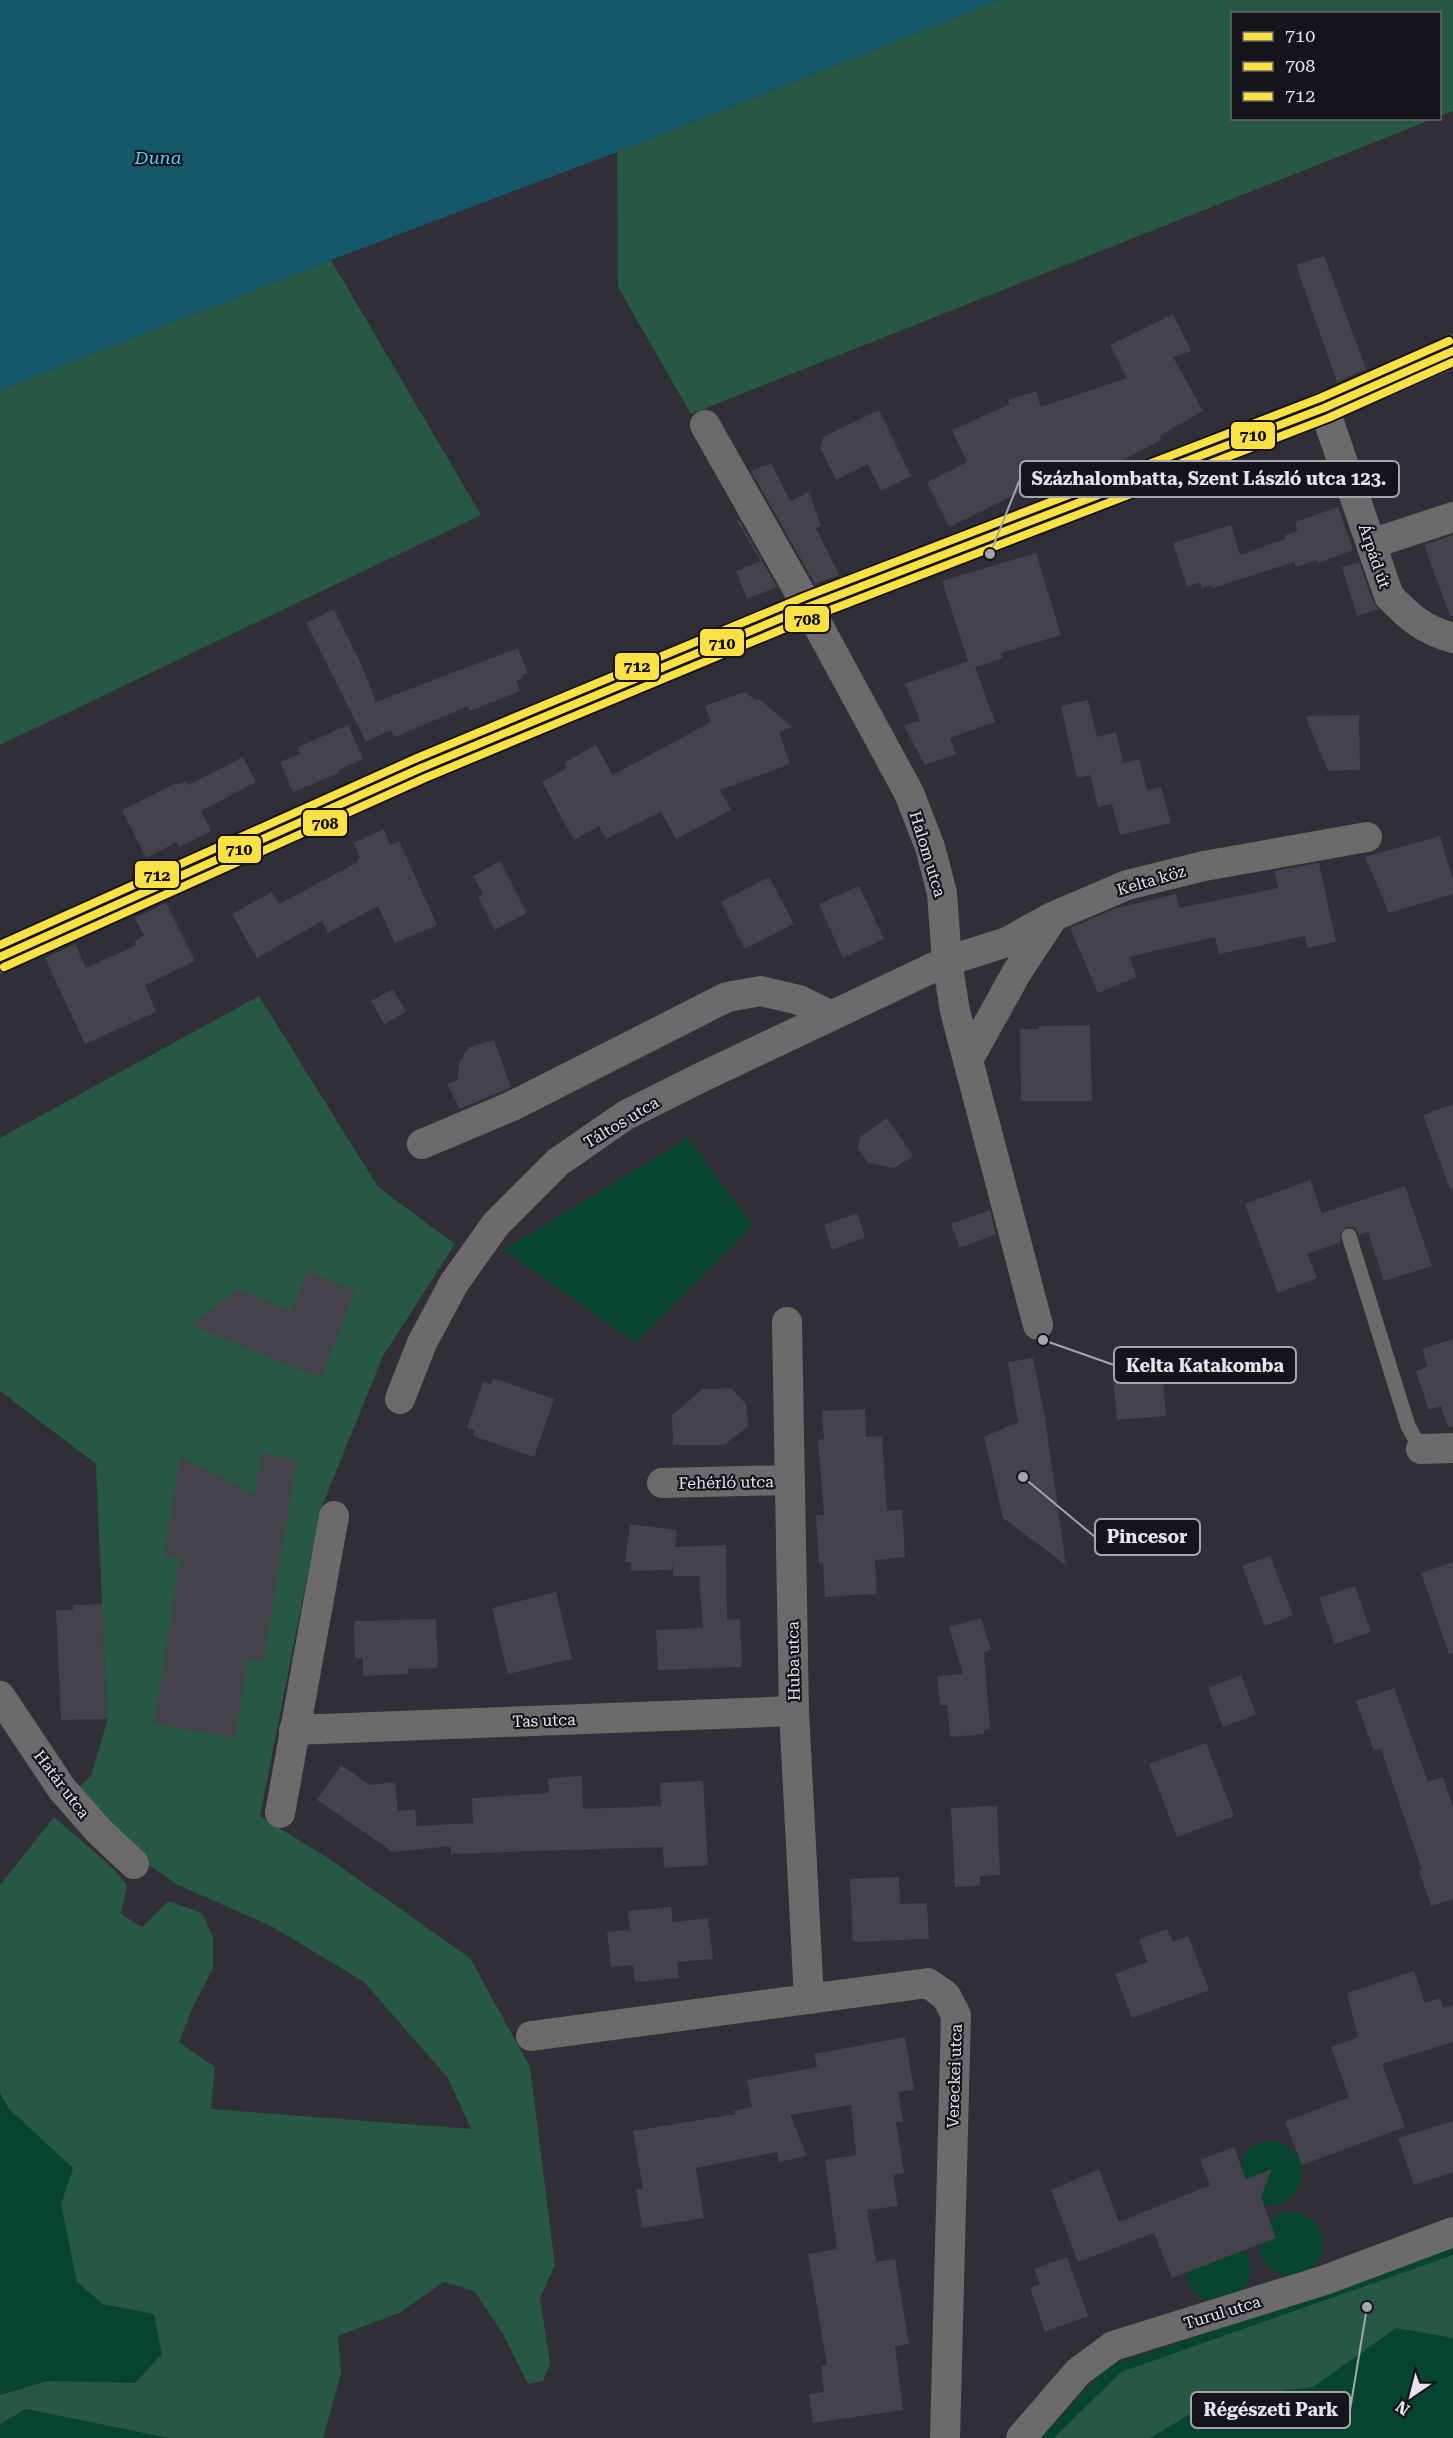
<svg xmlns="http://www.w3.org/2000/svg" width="1453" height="2438" font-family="'Roboto Serif',serif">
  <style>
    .green { fill: #06442f }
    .forest { fill: #265843 }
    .water { fill: #15576b }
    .building { fill: #44424a }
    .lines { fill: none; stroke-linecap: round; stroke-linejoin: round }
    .lane { stroke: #6d6a6c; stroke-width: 15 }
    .street { stroke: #6d6a6c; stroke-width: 30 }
    .secondary { stroke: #676466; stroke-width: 33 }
    .bus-1-casing { stroke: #16141b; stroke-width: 12 }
    .bus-2-casing { stroke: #16141b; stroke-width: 12 }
    .bus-3-casing { stroke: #16141b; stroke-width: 12 }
    .bus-1 { stroke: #fbe143; stroke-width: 8 }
    .bus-2 { stroke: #fbe143; stroke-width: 8 }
    .bus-3 { stroke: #fbe143; stroke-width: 8 }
    .labels { text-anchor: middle; stroke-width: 4.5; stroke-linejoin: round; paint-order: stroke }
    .street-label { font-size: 16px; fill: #e5e3ed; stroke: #16141b }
    .water-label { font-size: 18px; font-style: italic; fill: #51d0f9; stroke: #16141b }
    .leader { fill: none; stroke: #a6a4ad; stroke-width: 2 }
    .callout-dot { fill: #a6a4ad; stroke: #16141b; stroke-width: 2 }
    .callout { fill: #16141b; stroke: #a6a4ad; stroke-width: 2 }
    .callout-label { font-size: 18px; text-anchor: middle; font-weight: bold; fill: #e5e3ed }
    .line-badge { stroke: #16141b; stroke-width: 2 }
    .pale-badge-label { font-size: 16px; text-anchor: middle; font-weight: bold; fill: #111 }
  </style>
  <rect width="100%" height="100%" fill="#302e36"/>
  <!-- green -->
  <g class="green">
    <path d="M688,1138L752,1225L636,1343L504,1250Z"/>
    <path d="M0,2092L8,2108L74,2168L61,2204L103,2304L154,2314L162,2354L135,2383L48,2381L0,2395Z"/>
    <path d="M1275,2141C1280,2143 1289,2146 1292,2149C1311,2168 1300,2201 1274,2205C1269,2206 1261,2203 1256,2202L1237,2172C1245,2149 1251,2143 1275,2141Z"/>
    <circle cx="1291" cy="2244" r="32"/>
    <path d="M1240,2246C1243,2251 1249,2257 1250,2263C1257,2297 1210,2316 1191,2287C1188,2283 1187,2274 1186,2269Z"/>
    <path d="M1453,2248V2438H1041L1107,2367Z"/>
    <path d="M26,2409L162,2436L169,2438H0V2424Z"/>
  </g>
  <!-- forest -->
  <g class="forest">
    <path d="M1000,0H1453V111L1440,116V14H1232V118L1433,119L691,414L618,287L617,152Z"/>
    <path d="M331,260L481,515L0,745V390Z"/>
    <path d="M259,996L378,1187L455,1244L383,1356L320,1511L260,1816L331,1860L470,1958L530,2067L555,2265L540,2298L550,2364L543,2381L528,2384L503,2334L474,2291L444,2282L399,2313L338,2336L341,2374L323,2438H169L26,2409L0,2424V2395L48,2381L135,2383L162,2354L154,2314L103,2304L77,2282L61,2204L73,2168L8,2108L0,2092V1885L54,1817L113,1868L127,1885L121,1914L142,1927L168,1901L202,1913L213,1936V1969L192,2009L179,2042L215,2067L211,2109L471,2129L448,2078L364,1982L271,1926L178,1885L127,1850L73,1793L91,1776L107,1722L96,1464L0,1391V1138Z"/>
    <path d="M1453,2255V2338L1396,2328L1313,2387L1215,2399L1150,2438H1054L1121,2372Z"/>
  </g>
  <!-- water -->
  <path class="water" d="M0,0H1000L617,152L331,260L0,390Z"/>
  <!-- building -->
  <g class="building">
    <path d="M1324,256L1366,369L1337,382L1296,265Z"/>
    <path d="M1173,314L1191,351L1173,357L1203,411L1159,436L1161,440L1104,470L1105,472L1034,498L1030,487L949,527L927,482L967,462L952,430L1010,404L1008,400L1036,391L1041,407L1127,378L1110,345Z"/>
    <path d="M879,410L911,476L881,491L868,464L836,480L820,447L823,437Z"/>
    <path d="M771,463L790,501L809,492L821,526L816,528L839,575L815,584L751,471Z"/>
    <path d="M1338,507L1353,550L1318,563L1316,560L1296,567L1294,562L1213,588L1212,585L1202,588L1200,582L1187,587L1173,543L1231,525L1240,555L1286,539L1285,535L1298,531L1295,522Z"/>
    <path d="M739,520L777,587L747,599L736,571L761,561L737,521Z"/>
    <path d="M1453,535V616H1450L1424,545Z"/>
    <path d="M1036,553L1061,635L1001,653L1003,658L975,667L995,722L950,738L956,754L925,765L904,726L920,720L905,684L968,661L942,581Z"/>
    <path d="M1359,562L1373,602L1378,609L1357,616L1342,567Z"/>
    <path d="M334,609L362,666L376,702L518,648L528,673L522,675L523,678L516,681L520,691L470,711L468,706L395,737L391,730L366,742L306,623Z"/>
    <path d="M744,692L756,700L759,699L792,727L779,732L790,764L720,790L731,810L676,839L661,812L606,839L599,826L574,840L542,782L567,768L564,763L596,745L613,775L711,722L705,706Z"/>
    <path d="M1088,700L1097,737L1116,732L1123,763L1139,759L1147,790L1161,787L1171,823L1120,835L1112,804L1098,807L1090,775L1077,778L1061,706Z"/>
    <path d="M1359,715L1360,770L1328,771L1305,716Z"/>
    <path d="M348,725L363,759L338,770L339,773L293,792L280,762L300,754L298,747Z"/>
    <path d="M243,757L256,782L201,811L211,831L179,847L177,842L146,858L122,810L176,783L177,785L185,781L188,785Z"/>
    <path d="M384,829L390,845L399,841L437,925L395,943L378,906L328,933L322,921L257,958L232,914L272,892L279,904L358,862L357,859L360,858L354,843Z"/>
    <path d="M1440,836L1453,880V894L1389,913L1365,857Z"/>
    <path d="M500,861L527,913L495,930L478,897L483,894L473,876Z"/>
    <path d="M1319,863L1336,942L1307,948L1305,936L1219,954L1215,937L1129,957L1137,977L1098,993L1070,928L1114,909L1176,894L1179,908L1278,888L1274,871Z"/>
    <path d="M769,877L794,924L745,949L721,902Z"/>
    <path d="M859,886L884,939L843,958L819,904Z"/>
    <path d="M166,903L195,961L145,985L156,1012L85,1044L45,958L75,944L86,968L137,945L134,941L144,936L135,918Z"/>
    <path d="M393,989L406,1012L384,1024L371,1001Z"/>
    <path d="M1090,1025L1092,1101H1021L1020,1029H1038V1026Z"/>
    <path d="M494,1040L511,1087L460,1109L447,1084L458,1080L459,1063L469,1047Z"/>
    <path d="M1453,1104V1188L1450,1189L1423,1115Z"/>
    <path d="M887,1118L913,1156L894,1168L868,1163L858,1148L860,1137Z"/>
    <path d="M1310,1180L1322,1213L1405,1186L1432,1266L1384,1281L1368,1232L1359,1235L1355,1228L1347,1227L1340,1233L1341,1242L1307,1254L1317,1278L1278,1293L1245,1204Z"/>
    <path d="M990,1210L996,1234L960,1248L951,1224Z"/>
    <path d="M857,1213L865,1237L832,1250L824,1225Z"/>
    <path d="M307,1271L355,1291L321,1378L191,1325L238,1289L291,1311Z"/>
    <path d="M1453,1339V1427H1448L1441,1406L1429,1410L1416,1371L1428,1366L1422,1349Z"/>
    <path d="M1033,1358L1044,1412L1066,1565L1003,1518L984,1437L1018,1422L1008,1362Z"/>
    <path d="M1162,1372L1166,1416L1117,1420L1113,1377Z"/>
    <path d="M493,1378L554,1399L534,1457L473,1436L475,1430L467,1428L483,1382L491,1384Z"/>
    <path d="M731,1388L746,1404L748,1426L724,1445H673L672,1415L703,1389Z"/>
    <path d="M865,1409L866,1437L882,1436L887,1511L902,1510L905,1557L875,1560L877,1594L825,1597L823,1563H819L816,1515H824L818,1440L824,1439L822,1411Z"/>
    <path d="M261,1453L297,1459L263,1662L248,1659L235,1738L154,1724L180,1558L164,1556L180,1456L255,1495Z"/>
    <path d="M630,1524L677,1530L675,1547L726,1545L727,1620L740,1619L742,1667L658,1670L656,1630L703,1628L699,1576H673V1563L672,1570L631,1571V1562H625Z"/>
    <path d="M1270,1556L1293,1615L1265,1626L1242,1566Z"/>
    <path d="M1453,1562V1653L1449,1654L1421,1573Z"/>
    <path d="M1355,1586L1371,1632L1335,1644L1319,1598Z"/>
    <path d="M556,1592L572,1659L508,1674L492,1608Z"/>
    <path d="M102,1604L107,1719L61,1720L56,1610H73V1605Z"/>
    <path d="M981,1618L991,1650L984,1652L990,1729L984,1730V1734L950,1737L947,1705H940L937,1676L963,1674L949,1627Z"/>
    <path d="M436,1619L438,1668L408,1669V1674L363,1676V1658H355L354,1621Z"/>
    <path d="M1241,1675L1256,1714L1223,1727L1208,1688Z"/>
    <path d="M1394,1688L1428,1782L1443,1777L1453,1807V1899L1431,1906L1419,1871L1422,1870L1381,1749L1374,1751L1356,1701Z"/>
    <path d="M1206,1743L1234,1816L1177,1837L1149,1764Z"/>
    <path d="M341,1765L370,1785L395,1782L398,1811L415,1809L417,1826L473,1823L472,1798L549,1793L548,1778L582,1776L583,1809L661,1806L660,1783L703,1781L708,1865L664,1868L663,1847L451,1854V1846L393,1852L317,1800Z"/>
    <path d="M997,1806L1000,1875L980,1876V1886L955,1887L951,1808Z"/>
    <path d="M899,1877L900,1904L927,1903L929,1939L853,1942L850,1879Z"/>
    <path d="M671,1907L673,1922L708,1918L713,1959L677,1962L679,1978L635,1982L633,1965L611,1967L607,1932L630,1930L628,1911Z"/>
    <path d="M1167,1929L1173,1942L1188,1936L1209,1990L1132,2018L1115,1974L1147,1962L1139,1939Z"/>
    <path d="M1414,1971L1425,2003L1440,1998L1443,2008L1453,2005V2042L1382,2064L1405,2127L1302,2165L1285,2122L1349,2097L1331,2047L1358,2037L1347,1993Z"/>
    <path d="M905,2037L914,2090L898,2092L903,2121L896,2122L904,2173L893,2175L898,2206L867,2210L876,2262L895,2259L909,2344L895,2346L903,2410L813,2423L809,2394L824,2392L821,2366L827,2365L808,2254L837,2249L825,2160L856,2155L851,2105L790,2115L807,2156L779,2162L777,2152L696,2168L704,2218L642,2228L636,2190L643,2189L633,2131L735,2114L734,2111L752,2107L747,2080L817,2067L814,2054Z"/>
    <path d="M1453,2121V2172L1414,2185L1398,2138Z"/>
    <path d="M1234,2147L1246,2179L1272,2169L1261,2197L1276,2238L1172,2278L1154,2233L1078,2262L1051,2190L1099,2169L1119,2222L1210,2185L1200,2160Z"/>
    <path d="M1067,2257L1088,2316L1045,2332L1030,2288L1040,2284L1034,2269Z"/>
  </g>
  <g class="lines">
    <!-- lane -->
    <path class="lane" d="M1349,1236L1408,1426L1421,1449"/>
    <!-- street -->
    <g class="street">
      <path d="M1324,408L1389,596C1410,618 1424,630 1453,638"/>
      <path d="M705,425L808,607L909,793L930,847L942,893L947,961L955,1011L1038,1325"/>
      <path d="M1371,544L1453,517"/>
      <path d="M968,1060L1017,972L1051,920"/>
      <path d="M422,1144L512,1106L727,997L761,991L799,1000L831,1016"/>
      <path d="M787,1322L794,1711L809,1999"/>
      <path d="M400,1399L422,1343L454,1283L496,1224L558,1162L626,1115L700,1078L947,961L1007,942L1052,917L1127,885L1204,866L1367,837"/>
      <path d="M1421,1449L1453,1448"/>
      <path d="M662,1483L790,1480"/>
      <path d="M0,1696L62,1789L99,1831L134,1864"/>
      <path d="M294,1730L794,1711"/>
      <path d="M280,1813L334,1516"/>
      <path d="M531,2036L928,1983L946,1996L956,2015L945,2438"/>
      <path d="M1021,2438L1078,2372L1113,2346L1325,2280L1453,2232"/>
    </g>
    <!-- secondary -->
    <path class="secondary" d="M0,957L421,768L808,607L1324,408L1453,351"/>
    <defs>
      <path id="bus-1" d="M0,957L421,768L808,607L1324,408L1453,351"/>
      <path id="bus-2" d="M4,967L425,778L812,617L1328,418L1453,362"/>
      <path id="bus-3" d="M0,945L417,758L804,597L1320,398L1449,341"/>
    </defs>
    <!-- bus-1 casing -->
    <use href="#bus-1" class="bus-1-casing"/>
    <!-- bus-2 casing -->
    <use href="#bus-2" class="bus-2-casing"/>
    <!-- bus-3 casing -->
    <use href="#bus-3" class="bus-3-casing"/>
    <!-- bus-1 -->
    <use href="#bus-1" class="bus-1"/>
    <!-- bus-2 -->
    <use href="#bus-2" class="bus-2"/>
    <!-- bus-3 -->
    <use href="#bus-3" class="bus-3"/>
  </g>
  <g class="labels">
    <!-- street labels -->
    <g class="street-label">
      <text transform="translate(1375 556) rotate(71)" y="6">Árpád út</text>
      <text transform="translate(928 854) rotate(73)" y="6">Halom utca</text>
      <text transform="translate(1151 880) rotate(-16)" y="6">Kelta köz</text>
      <text transform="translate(621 1122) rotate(-31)" y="6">Táltos utca</text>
      <text transform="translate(726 1482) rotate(-1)" y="6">Fehérló utca</text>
      <text transform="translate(793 1661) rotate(-91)" y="6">Huba utca</text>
      <text transform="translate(544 1720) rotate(-2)" y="6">Tas utca</text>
      <text transform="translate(62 1784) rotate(53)" y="6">Határ utca</text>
      <text transform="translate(954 2076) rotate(-88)" y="6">Vereckei utca</text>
      <text transform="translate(1222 2312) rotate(-17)" y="6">Turul utca</text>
    </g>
    <!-- water labels -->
    <g class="water-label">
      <text x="158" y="164">Duna</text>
    </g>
  </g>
  <!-- callouts -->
  <path class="leader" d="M990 554L1020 479M1043 1340L1114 1365M1023 1477L1095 1537M1367 2307L1350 2410"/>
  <g class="callout-dot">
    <circle cx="990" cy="554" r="6"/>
    <circle cx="1043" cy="1340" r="6"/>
    <circle cx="1023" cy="1477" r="6"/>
    <circle cx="1367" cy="2307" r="6"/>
  </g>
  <g class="callout">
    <rect x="1020" y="461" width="379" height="36" rx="6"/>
    <rect x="1114" y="1347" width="182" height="36" rx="6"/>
    <rect x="1095" y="1519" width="105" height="36" rx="6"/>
    <rect x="1191" y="2392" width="159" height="36" rx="6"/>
  </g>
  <g class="callout-label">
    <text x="1209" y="485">Százhalombatta, Szent László utca 123.</text>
    <text x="1205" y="1372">Kelta Katakomba</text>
    <text x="1147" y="1543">Pincesor</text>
    <text x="1271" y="2416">Régészeti Park</text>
  </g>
  <g class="line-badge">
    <rect x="1230" y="421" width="46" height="29" rx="6" fill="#fbe143"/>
    <rect x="784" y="605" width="46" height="28" rx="6" fill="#fbe143"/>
    <rect x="699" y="628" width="46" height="29" rx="6" fill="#fbe143"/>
    <rect x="614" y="652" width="46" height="29" rx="6" fill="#fbe143"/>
    <rect x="302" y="809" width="46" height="28" rx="6" fill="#fbe143"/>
    <rect x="217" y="835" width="45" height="29" rx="6" fill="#fbe143"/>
    <rect x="134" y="860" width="46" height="29" rx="6" fill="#fbe143"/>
  </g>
  <g class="pale-badge-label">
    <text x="1253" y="441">710</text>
    <text x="807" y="625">708</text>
    <text x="722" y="649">710</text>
    <text x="637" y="672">712</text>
    <text x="325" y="829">708</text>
    <text x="239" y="855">710</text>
    <text x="157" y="881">712</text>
  </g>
  <!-- legend -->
  <rect x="1231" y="12" width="210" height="108" fill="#16141b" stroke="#69676f" stroke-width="1.5"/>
  <rect x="1243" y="32" width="30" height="9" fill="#fbe143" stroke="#69676f" stroke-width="1.5"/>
  <text x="1285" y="42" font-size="18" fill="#e5e3ed">710</text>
  <rect x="1243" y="62" width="30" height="9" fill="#fbe143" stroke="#69676f" stroke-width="1.5"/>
  <text x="1285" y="72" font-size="18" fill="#e5e3ed">708</text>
  <rect x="1243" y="92" width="30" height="9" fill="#fbe143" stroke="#69676f" stroke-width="1.5"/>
  <text x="1285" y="102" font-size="18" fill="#e5e3ed">712</text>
  <!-- north arrow -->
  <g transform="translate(1411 2396) rotate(215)" stroke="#16141b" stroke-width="4.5" paint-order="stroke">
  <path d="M0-4.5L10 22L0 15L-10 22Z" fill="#e5e3ed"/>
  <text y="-9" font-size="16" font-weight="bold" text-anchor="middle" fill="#e5e3ed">N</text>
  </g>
</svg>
